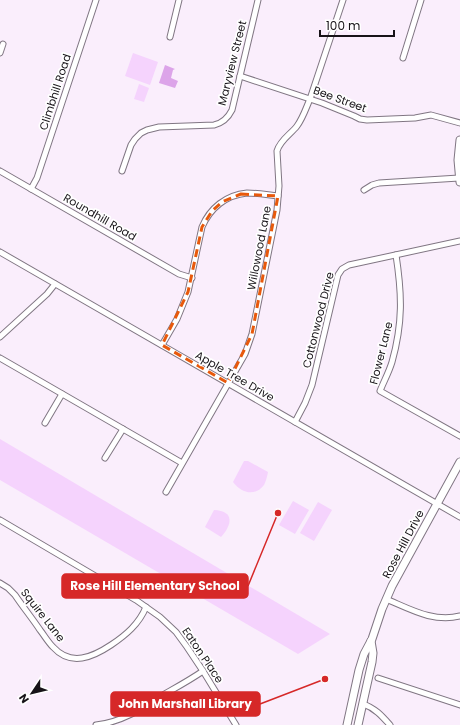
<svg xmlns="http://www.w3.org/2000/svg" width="460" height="725" font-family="Poppins,sans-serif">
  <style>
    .green { fill: #f5d3fd }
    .water { fill: #dca4e9 }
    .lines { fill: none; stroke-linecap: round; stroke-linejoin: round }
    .street-casing { stroke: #807683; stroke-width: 7 }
    .secondary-casing { stroke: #807683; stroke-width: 9 }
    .street { stroke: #fff; stroke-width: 5 }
    .secondary { stroke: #fff; stroke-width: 7 }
    .marked { fill: none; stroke: #e8590c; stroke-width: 3; stroke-dasharray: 8 5; stroke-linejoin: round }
    .labels { text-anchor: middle; stroke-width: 3.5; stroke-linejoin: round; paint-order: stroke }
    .street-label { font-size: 11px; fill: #171318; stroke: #fff }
    .leader { fill: none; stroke: #d62828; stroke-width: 1.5 }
    .callout-dot { fill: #d62828; stroke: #fff; stroke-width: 1.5 }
    .callout { fill: #d62828; stroke: #d62828; stroke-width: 1.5 }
    .callout-label { font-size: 12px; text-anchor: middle; font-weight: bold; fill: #fff }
  </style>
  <rect width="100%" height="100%" fill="#faeefc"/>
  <!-- green -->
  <g class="green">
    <path d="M133,53L158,62L150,85L125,76Z"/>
    <path d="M139,84L149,88L144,102L134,99Z"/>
    <path d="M0,439L330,634L298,654L0,480Z"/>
    <path d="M244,461H248L268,472C267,477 266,481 264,485C255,497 241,493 233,482Z"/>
    <path d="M293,501L309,510L295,534L279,525Z"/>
    <path d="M318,502L332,510L314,541L300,533Z"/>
    <path d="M214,510C235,511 232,525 221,537L205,527Z"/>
  </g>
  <!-- water -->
  <path class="water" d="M165,65L175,69L173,70L171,78L178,81L175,88L159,83Z"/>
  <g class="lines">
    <defs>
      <g id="street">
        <path d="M170,37L179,0"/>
        <path d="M0,53L3,44"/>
        <path d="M403,58L421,0"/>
        <path d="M240,76L322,103L354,116L360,119L367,120L415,118L431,115L460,123"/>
        <path d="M0,171L179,274L192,278"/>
        <path d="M122,171L131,145L135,139L141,133L147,130L159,127L214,125C223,123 228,118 232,110L258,0"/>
        <path d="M31,189L37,178L96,0"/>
        <path d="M364,190L372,185L379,183L459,178"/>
        <path d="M0,252L460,517"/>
        <path d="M396,255C402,294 403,323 392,362C389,372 384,381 380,391L460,436"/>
        <path d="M0,337L47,294L55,284"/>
        <path d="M162,345L177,319L188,292L202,227C210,208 226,195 247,193C257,193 268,195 278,196"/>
        <path d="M0,358L182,463"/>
        <path d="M295,422L305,403L312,385L338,275L342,269L349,265L460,241"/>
        <path d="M45,423L62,394"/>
        <path d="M105,458L123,429"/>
        <path d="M166,492L245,354L252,334L277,210L279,186L277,151C280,140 291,134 297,126C303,118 306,108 310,99L343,0"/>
        <path d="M0,520L136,600L160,617L176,632L187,647L203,671L236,725"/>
        <path d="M0,583L8,588L15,595C23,607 32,618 40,630C44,635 48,642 53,647C71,667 93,657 111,645C126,635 139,624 146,607"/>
        <path d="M386,599C410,609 434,623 460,616"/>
        <path d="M378,678L460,705"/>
        <path d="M363,704C375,708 382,716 390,725"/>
        <path d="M96,725C122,722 142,709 163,695C177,687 190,680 203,671"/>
      </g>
      <g id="secondary">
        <path d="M460,140L458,160L460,182"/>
        <path d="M347,725L359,670L364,654L372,639L382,609L392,586L460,462"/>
        <path d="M358,725L372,662L373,653L371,641"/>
      </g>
    </defs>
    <!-- street casing -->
    <use href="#street" class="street-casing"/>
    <!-- secondary casing -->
    <use href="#secondary" class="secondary-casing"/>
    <!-- street -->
    <use href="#street" class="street"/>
    <!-- secondary -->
    <use href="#secondary" class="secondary"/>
  </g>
  <!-- marked area -->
  <path class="marked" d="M241,194L278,196L252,334L228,383L162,345L188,292L202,227L212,211L222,202Z"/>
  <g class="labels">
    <!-- street labels -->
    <g class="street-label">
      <text transform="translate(232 63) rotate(-76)" y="4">Maryview Street</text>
      <text transform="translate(55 92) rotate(-72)" y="4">Climbhill Road</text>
      <text transform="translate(340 99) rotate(20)" y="4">Bee Street</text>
      <text transform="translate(100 217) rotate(30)" y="4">Roundhill Road</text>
      <text transform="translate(259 248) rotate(-79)" y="4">Willowood Lane</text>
      <text transform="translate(318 320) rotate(-76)" y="4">Cottonwood Drive</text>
      <text transform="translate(381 353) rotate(-76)" y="4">Flower Lane</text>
      <text transform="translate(235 376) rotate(30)" y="4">Apple Tree Drive</text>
      <text transform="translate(403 544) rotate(-62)" y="4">Rose Hill Drive</text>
      <text transform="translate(43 615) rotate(52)" y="4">Squire Lane</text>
      <text transform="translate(203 655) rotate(56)" y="4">Eaton Place</text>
    </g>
  </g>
  <!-- callouts -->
  <path class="leader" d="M278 513L248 586M325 679L260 704"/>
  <g class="callout-dot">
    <circle cx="278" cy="513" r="4"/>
    <circle cx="325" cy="679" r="4"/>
  </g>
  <g class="callout">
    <rect x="62" y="574" width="186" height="24" rx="4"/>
    <rect x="111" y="692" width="149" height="24" rx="4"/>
  </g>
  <g class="callout-label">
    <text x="155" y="590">Rose Hill Elementary School</text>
    <text x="185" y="708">John Marshall Library</text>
  </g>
  <!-- north arrow -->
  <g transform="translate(32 693) rotate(235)" stroke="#ffffff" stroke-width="3" paint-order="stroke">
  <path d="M0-3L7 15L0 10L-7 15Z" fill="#171318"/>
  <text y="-6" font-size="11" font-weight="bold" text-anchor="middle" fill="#171318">N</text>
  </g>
  <!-- scale -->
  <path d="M320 30v6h74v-6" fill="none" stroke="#171318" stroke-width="2"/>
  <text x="326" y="30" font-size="12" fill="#171318" stroke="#ffffff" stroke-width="3" paint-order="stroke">100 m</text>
</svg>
